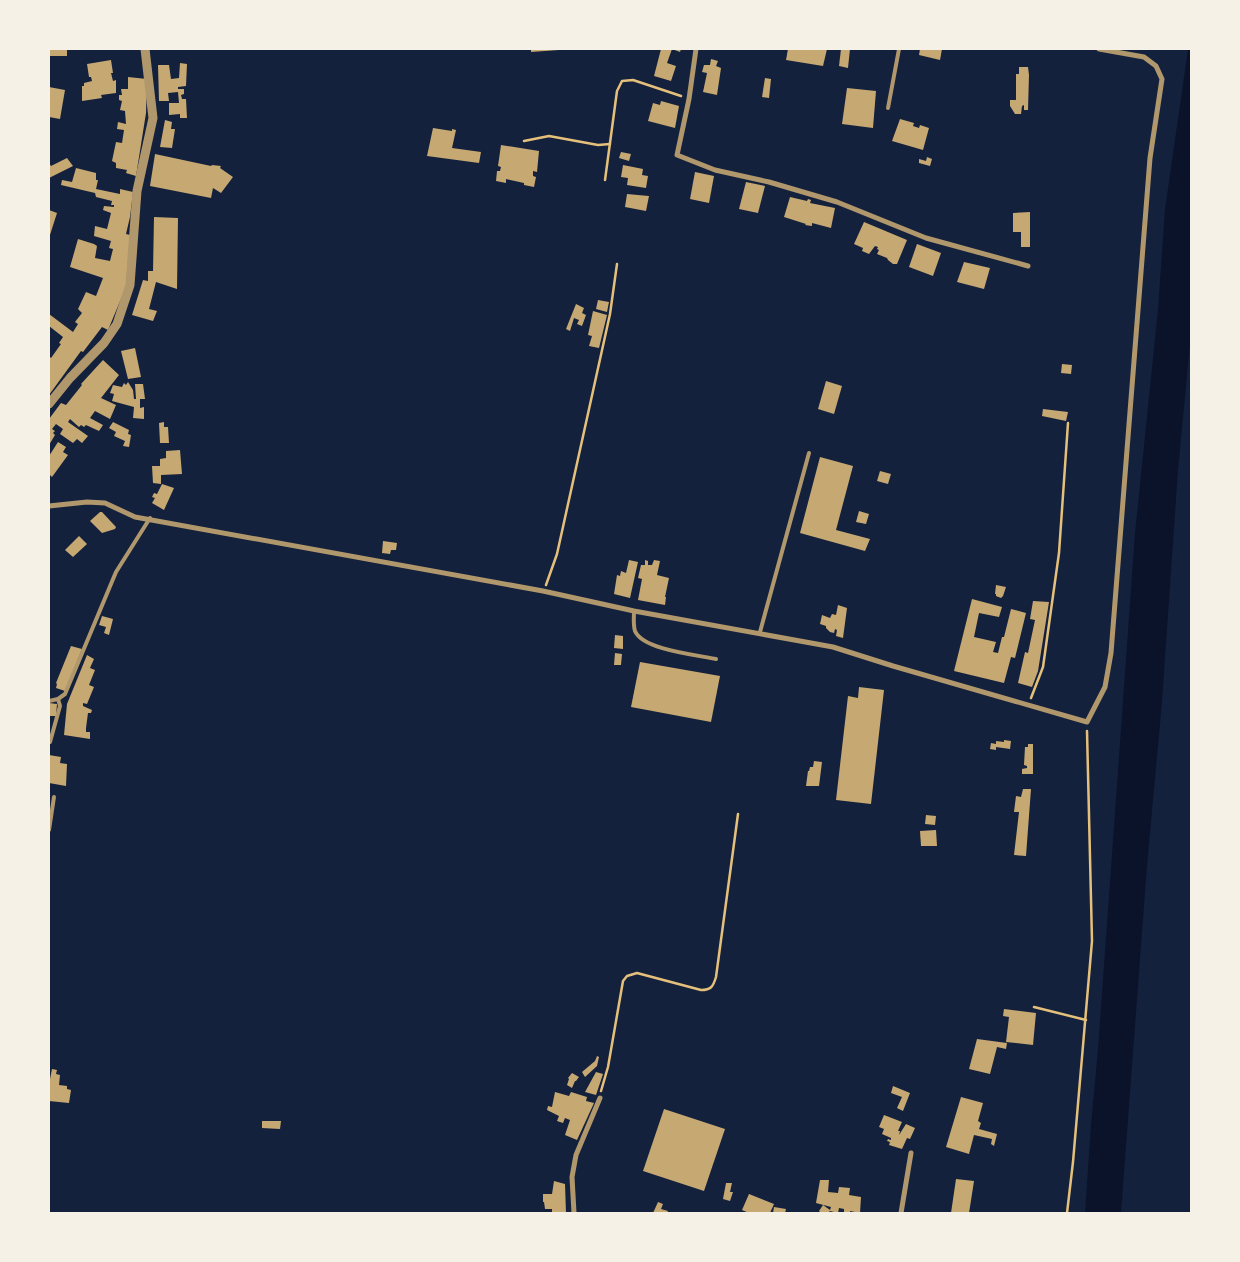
<svg xmlns="http://www.w3.org/2000/svg" width="1240" height="1262" font-family="'Varela Round',sans-serif">
  <style>
    .water { fill: #0b132b }
    .building { fill: #c6a872 }
    .lines { fill: none; stroke-linecap: round; stroke-linejoin: round }
    .path { stroke: #e5c07b; stroke-width: 2.5 }
    .service { stroke: #b1986c; stroke-width: 4 }
    .minor { stroke: #b1986c; stroke-width: 5 }
    .tertiary { stroke: #b1986c; stroke-width: 9 }
  </style>
  <rect width="100%" height="100%" fill="#14213d"/>
  <!-- water -->
  <path class="water" d="M1188,49H1191V334L1178,470L1162,702L1147,866L1121,1213H1085L1091,1124L1098,1049L1135,533L1158,309L1165,209Z"/>
  <!-- building -->
  <g class="building">
    <rect x="49" y="49" width="18" height="7"/>
    <path d="M531,49H559V50L531,52Z"/>
    <path d="M661,49H681L680,52L672,49L667,63L676,66L671,81L654,76Z"/>
    <path d="M788,49H827L823,66L786,60Z"/>
    <path d="M841,49H850L848,68L839,66Z"/>
    <path d="M920,49H942L940,60L919,55Z"/>
    <path d="M711,59L718,61L716,66L721,68L717,95L703,92L707,73L702,72L704,65H710Z"/>
    <path d="M111,60L113,73H111L113,81L116,80V93L101,95L102,98L82,101V86H84V83L92,81L91,77H89L87,64Z"/>
    <path d="M180,63L187,64L186,86L178,87V89H184V94L181,95L182,99H186L187,118H180V114L169,115V103H179L178,92L168,93L169,101H159L158,65H169L171,79L179,78Z"/>
    <path d="M1019,67H1028L1029,75L1028,110H1024V105L1022,106L1021,114H1015L1010,106V100H1016V74H1019Z"/>
    <path d="M128,77L147,79L146,113L136,176L126,173L127,170L116,168V163L112,161L116,142L122,143L124,130L117,129L118,122L126,124L125,111L120,110L122,101L119,100V95H122L121,89H128Z"/>
    <path d="M765,78L771,79L769,98L762,97Z"/>
    <path d="M49,87L65,90L60,119L49,117Z"/>
    <path d="M847,88L876,91L873,128L842,124Z"/>
    <path d="M661,101L679,106L675,128L648,121L653,103L660,105Z"/>
    <path d="M900,119L914,123L913,126L919,128L920,125L929,128L923,150L892,141Z"/>
    <path d="M165,120L172,122L171,129H175L172,148L160,147Z"/>
    <path d="M433,128L452,131V129L456,130L452,148L481,152L479,163L427,156Z"/>
    <path d="M501,145L539,151L537,172L533,171V176L536,177L534,187L524,185V183L506,179V183L496,181L497,171H500L501,167L498,166Z"/>
    <path d="M621,152L631,154L629,161L619,158Z"/>
    <path d="M155,154L211,166L212,165L221,166L220,168L233,177L221,193L213,188L211,198L150,186Z"/>
    <path d="M927,157L932,159L930,166L919,163V159L926,161Z"/>
    <path d="M67,158L73,166L49,178V163L51,166Z"/>
    <path d="M623,165L643,169L642,175L648,176L646,188L627,185L628,178L621,177Z"/>
    <path d="M76,168L96,173V180H98L96,189L120,194V189L133,192L130,217L126,234L130,235L126,287L108,330L102,327L83,352L81,351L49,395V356L51,358L61,344L59,343L63,337L49,326V314L73,332L78,324L75,322L82,313L78,309L86,292L96,296L103,278L70,267L78,239L94,244L97,246L95,258L110,261L113,249L109,248L111,241L94,236L95,226L107,229L111,213L103,210L104,206L114,207V205H111L112,201L96,197L95,193L61,185L62,180L72,182Z"/>
    <path d="M695,172L714,176L709,203L690,199Z"/>
    <path d="M746,182L765,186L758,213L739,209Z"/>
    <path d="M627,194L649,196L646,211L625,207Z"/>
    <path d="M790,197L807,201L808,199L811,200L810,203L835,208L831,228L812,223V226L805,225L806,224L784,217Z"/>
    <path d="M49,210L57,213L49,238Z"/>
    <path d="M1030,212V247H1021V232H1013V213Z"/>
    <path d="M154,217L178,218L177,289L156,282L149,309L157,311L153,321L132,315L143,280L148,281V271H153Z"/>
    <path d="M864,222L907,240L897,264H893L888,260L887,258L877,254L879,250L877,249L878,247L875,246L869,254L862,251L863,248L854,244Z"/>
    <path d="M917,244L941,253L933,276L909,267Z"/>
    <path d="M964,262L990,268L984,289L957,282Z"/>
    <path d="M598,300L609,302L607,312L596,309Z"/>
    <path d="M576,304L584,308L582,313L586,315L582,326L577,324L579,320L574,318L570,331L566,329Z"/>
    <path d="M593,311L607,315L599,348L589,346L592,336L588,335Z"/>
    <path d="M135,348L141,377L128,379L121,351Z"/>
    <path d="M103,360L119,375L101,398L116,405L110,419L95,411L90,418L103,425L99,431L86,425L84,427L81,425L79,427L70,419L68,422L88,436L82,443L77,439L73,443L60,434L63,429L56,424L52,429L55,431L53,433L55,435L49,445V419L61,403L66,405L82,385L81,384Z"/>
    <path d="M1062,364L1072,365L1071,374L1061,373Z"/>
    <path d="M826,381L842,386L834,414L818,409Z"/>
    <path d="M128,382L133,390L134,399H136L135,384H143L145,399H140V408L144,407V419L133,418L134,407L112,401L114,394L110,393L113,385L122,387L124,383L126,385Z"/>
    <path d="M1043,409L1068,412L1066,421L1042,416Z"/>
    <path d="M113,422L129,430L128,434L131,435L129,447L123,446L125,441L114,436L116,432L109,428Z"/>
    <path d="M164,422V427H168L169,443H160L159,423Z"/>
    <path d="M58,442L66,447L63,452L68,455L52,477L49,474V456Z"/>
    <path d="M180,450L182,474L161,475V484L153,483L152,466H160V459L166,458V451Z"/>
    <path d="M820,457L853,466L836,530L870,539L865,551L800,533Z"/>
    <path d="M880,471L891,474L888,484L877,481Z"/>
    <path d="M162,484L174,488L164,510L152,503L155,498L152,497L154,493L157,494Z"/>
    <path d="M859,511L869,514L866,524L856,522Z"/>
    <path d="M100,512H102L116,527L115,529L102,533L90,521Z"/>
    <path d="M79,536L87,544L73,557L65,550Z"/>
    <path d="M383,541L397,543L396,550H391L390,554L382,553Z"/>
    <path d="M629,560L638,562L630,598L614,594L617,575L620,576L621,571L626,573Z"/>
    <path d="M645,560L648,561V565H652L654,560L660,561L657,575L669,578L665,597H666L665,605L638,600L642,579L638,578L641,565H645Z"/>
    <path d="M996,585L1006,587L1003,596L1001,598L996,596V594H995Z"/>
    <path d="M972,599L1002,607L999,617L979,613L974,637L996,642L993,652L998,653L1002,637H1004L1011,609L1026,613L1015,658L1011,657L1004,683L954,671Z"/>
    <path d="M1033,601L1049,602L1038,671L1032,687L1018,683L1025,652L1028,653L1035,620L1030,619Z"/>
    <path d="M838,605L847,608L843,638L836,636L837,630L835,629L834,633L830,632L826,628V626L820,624L822,615L830,618L832,614L836,615Z"/>
    <path d="M102,616L113,619L109,635L104,633L106,627L99,625Z"/>
    <path d="M615,635L623,636V649L614,648Z"/>
    <path d="M71,646L82,649L65,691L56,688L57,684L56,683Z"/>
    <path d="M615,653L622,654L621,665H614Z"/>
    <path d="M87,655L94,659L90,668L95,670L89,685L94,687L87,704L83,703V706L92,710L91,713H88L86,728V732H90V739L64,735L67,704Z"/>
    <path d="M640,662L720,676L711,722L631,707Z"/>
    <path d="M859,687L884,690L871,804L836,800L848,696L858,698Z"/>
    <path d="M49,703L57,704L56,716H49Z"/>
    <path d="M1004,740L1011,741L1010,749L996,747V750L990,749L991,743L996,744V741L1004,742Z"/>
    <path d="M1028,744H1033V774H1022V769L1027,768V766L1024,765L1025,747H1028Z"/>
    <path d="M49,755L61,757L60,763L67,764L66,786L49,783Z"/>
    <path d="M814,761L822,762L819,786H806L808,771H809L810,767H813Z"/>
    <path d="M1023,789H1031L1026,856L1014,855L1019,812H1014L1016,796L1021,797Z"/>
    <path d="M926,815L936,816L935,825L925,824Z"/>
    <path d="M936,830L937,846H921L920,831Z"/>
    <path d="M1004,1009L1036,1013L1033,1045L1006,1042L1009,1017L1003,1016Z"/>
    <path d="M977,1039L1007,1043L1006,1049L997,1047L990,1074L969,1069Z"/>
    <path d="M597,1056L599,1057L597,1066L585,1077L582,1072L595,1061Z"/>
    <path d="M52,1069L57,1070L56,1074L60,1075L59,1085L67,1086V1089L71,1090L69,1103L49,1101V1084Z"/>
    <path d="M596,1072L603,1074L596,1095L585,1092Z"/>
    <path d="M572,1073L579,1077L576,1081H575L572,1088L567,1085L569,1079L568,1078Z"/>
    <path d="M893,1086L910,1093L903,1111L897,1108L902,1097L891,1093Z"/>
    <path d="M555,1092L569,1096L571,1092L587,1097L586,1101L594,1103L577,1140L565,1135L570,1120L565,1118L563,1123L557,1121L559,1116L547,1110L548,1106L552,1107Z"/>
    <path d="M961,1097L983,1103L978,1121L981,1123L979,1129L997,1134L994,1146L991,1144L992,1139L974,1135L969,1154L946,1147Z"/>
    <path d="M664,1109L725,1129L704,1191L643,1171Z"/>
    <path d="M884,1115L902,1122L898,1131H900L899,1135L906,1124L915,1128L910,1139L907,1138L902,1149L889,1145L890,1142L887,1141L888,1139L891,1140V1138L882,1134L884,1129L879,1127Z"/>
    <path d="M262,1121H281L280,1129L262,1128Z"/>
    <path d="M956,1179L974,1181L969,1213H951Z"/>
    <path d="M820,1180H829L828,1192L838,1193L839,1187L850,1188L849,1195L861,1197L860,1213L850,1211V1213H844V1209L839,1208L838,1213L830,1211L828,1213H821L819,1211L823,1205L830,1210L831,1207L816,1203Z"/>
    <path d="M554,1181L565,1184L566,1213H552V1209H545L544,1202H543V1194H552Z"/>
    <path d="M726,1183H732L730,1192H733L730,1201L723,1199Z"/>
    <path d="M749,1194L774,1204L770,1213H749L742,1210Z"/>
    <path d="M658,1202L663,1204L661,1209L668,1211L667,1213H653Z"/>
    <path d="M774,1207L786,1209L785,1213H773Z"/>
  </g>
  <g class="lines">
    <!-- path -->
    <g class="path">
      <path d="M524,141L549,136L598,145L610,144"/>
      <path d="M605,180L617,91L622,81L633,80L681,96"/>
      <path d="M546,585L557,554L610,314L617,264"/>
      <path d="M1031,698L1043,667L1059,553L1068,423"/>
      <path d="M1034,1007L1086,1020"/>
      <path d="M601,1091L608,1067L623,981L627,976L637,973L701,990C711,990 713,987 716,977L738,814"/>
      <path d="M1067,1213L1073,1162L1092,941L1087,731"/>
    </g>
    <!-- service -->
    <g class="service">
      <path d="M888,108L899,49"/>
      <path d="M634,611C634,616 633,625 635,631C643,650 697,655 716,659"/>
      <path d="M760,632L809,453"/>
      <path d="M49,701L58,699L65,694L116,572L150,518"/>
      <path d="M50,742L60,706L58,699"/>
      <path d="M49,830L54,797"/>
    </g>
    <!-- minor -->
    <g class="minor">
      <path d="M696,49L689,99L677,155L715,170L769,182L837,202L926,238L1028,266"/>
      <path d="M49,506L87,502L105,503L135,517L543,591L634,611L833,647L893,666L1087,722L1105,687L1111,653L1150,158L1162,79L1156,66L1144,57L1099,49"/>
      <path d="M574,1213L572,1177L576,1155L600,1098"/>
      <path d="M901,1213L911,1153"/>
    </g>
    <!-- tertiary -->
    <path class="tertiary" d="M49,404L70,378L104,343L117,324L130,285L137,191L153,118L145,49"/>
  </g>
  <!-- border -->
  <rect width="1240" height="1262" fill="none" stroke="#f6f1e7" stroke-width="100"/>
</svg>
